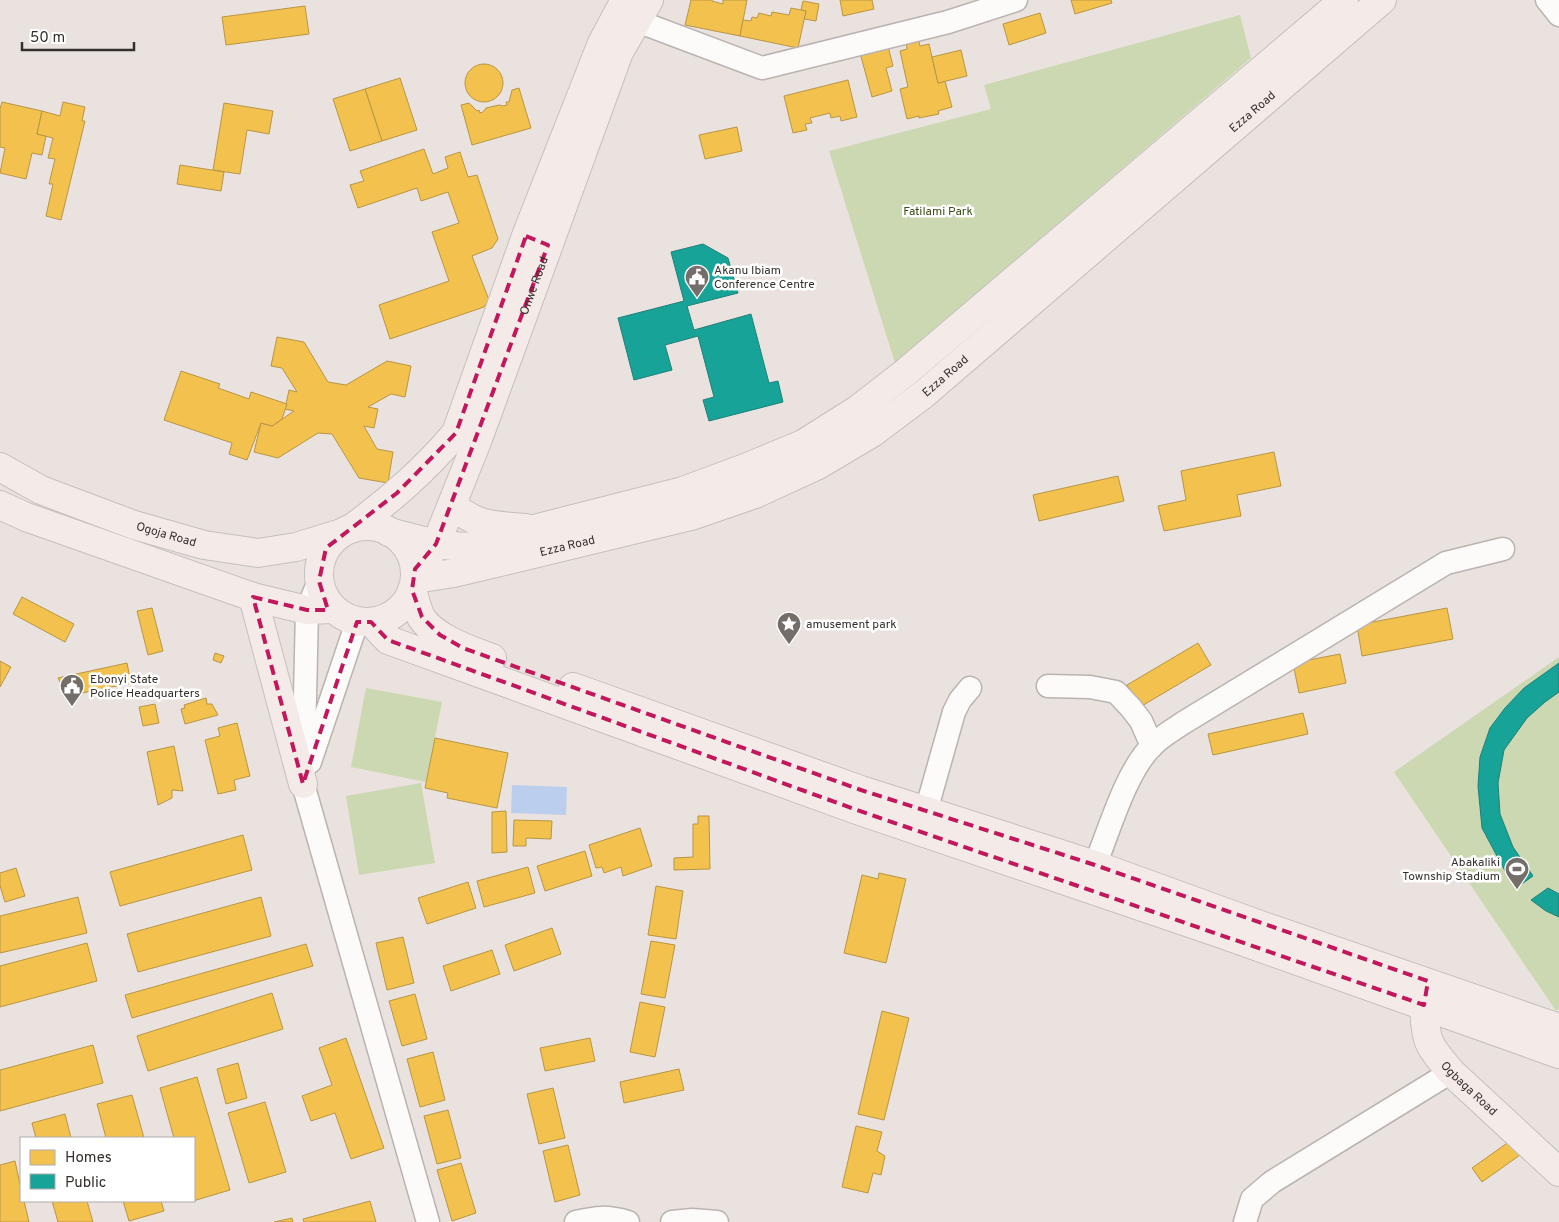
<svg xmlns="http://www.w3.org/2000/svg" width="1559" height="1222" font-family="Overpass,sans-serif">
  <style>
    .green { fill: #ccd8b1 }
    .water { fill: #bcceed }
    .homes { fill: #f2c14e; stroke: #b99644 }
    .public { fill: #17a398; stroke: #208078 }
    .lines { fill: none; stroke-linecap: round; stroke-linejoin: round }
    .minor-casing { stroke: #bab3b0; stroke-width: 25 }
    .major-casing { stroke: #c4c0bd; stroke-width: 30 }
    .minor { stroke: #fcfbfa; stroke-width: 22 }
    .major { stroke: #f4ebe9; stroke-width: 28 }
    .marked { fill: none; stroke: #c2185b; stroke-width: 4; stroke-dasharray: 10 6; stroke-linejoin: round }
    .labels { text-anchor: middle; stroke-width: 5; stroke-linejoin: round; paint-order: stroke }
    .street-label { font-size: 12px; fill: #35302d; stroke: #fff }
    .park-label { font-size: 12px; fill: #384e12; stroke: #fff }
    .poi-label { font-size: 12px; fill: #35302d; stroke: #fff; text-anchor: start }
  </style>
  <rect width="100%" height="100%" fill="#eae2de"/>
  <!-- green -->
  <g class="green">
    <path d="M1240,15L1251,58L895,363L829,151L991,109L984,85Z"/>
    <path d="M1559,657V1009L1556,1011L1394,772Z"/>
    <path d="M366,688L442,702L426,782L351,767Z"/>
    <path d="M421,783L435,863L359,875L346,796Z"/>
  </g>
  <!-- water -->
  <path class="water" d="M512,785L567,787L566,815L511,813Z"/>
  <!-- homes -->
  <g class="homes">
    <path d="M691,0H712V1L723,4V0H747L740,36L685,25Z"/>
    <path d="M840,0H872L874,9L843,16Z"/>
    <path d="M1071,0H1111L1112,3L1075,14Z"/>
    <path d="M803,1L819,4L816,21L804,19L806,11L801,10Z"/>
    <path d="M305,6L309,34L226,45L222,17Z"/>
    <path d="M791,8L806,11L798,48L740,36L743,20L751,21L752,17L757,18L759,13L771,16L772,12L789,15Z"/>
    <path d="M1040,13L1046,33L1009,45L1003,24Z"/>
    <path d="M918,38L920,46L929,44L938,83L945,81L952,107L938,111L939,114L919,118V116L907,119L900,89L908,87L900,51L907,49L906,41Z"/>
    <path d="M888,46L893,66L886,68L892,91L872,97L860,53Z"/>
    <path d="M961,50L967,76L938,83L932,57Z"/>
    <circle cx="484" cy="83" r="19"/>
    <path d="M400,78L417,130L382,141L365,89Z"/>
    <path d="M848,80L857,117L841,121L840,116L831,118L830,113L810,118L812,123L805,124L807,130L793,133L784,96Z"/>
    <path d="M519,88L531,128L472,145L461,105L469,103L477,111L479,110L480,113L483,112L486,108L499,105L503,106L507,105L506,102H509L512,90Z"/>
    <path d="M365,89L382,141L350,151L333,99Z"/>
    <path d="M2,102L42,111L37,134L46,136L42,155L32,153L26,179L0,173L5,148L0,147V109Z"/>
    <path d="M63,102L85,107L82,121H85L61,220L46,216L53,184H49L55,159L48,158L53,138L37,134L42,111L60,116Z"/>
    <path d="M224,103L273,111L269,134L247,130L240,174L213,170Z"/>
    <path d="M737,127L742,151L705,159L699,135Z"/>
    <path d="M424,149L433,174L448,168L445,157L460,152L468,177L477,175L498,239L492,248L472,256L489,300L484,307L390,339L379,305L449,281L432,232L459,223L448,192L421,201L417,188L358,208L350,185L364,181L360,171Z"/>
    <path d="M180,165L224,172L221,191L177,184Z"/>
    <path d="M277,337L304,342L328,382L346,385L387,361L411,366L405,397L391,394L368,407L378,409L374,428L364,426L377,449L393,452L388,483L359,478L332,434L318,433L278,458L254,452L261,423L272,426L294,411L285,409L289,390L297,392L282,368L271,366Z"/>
    <path d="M181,371L220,384L218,388L249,399L251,392L287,404L282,419L272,426L261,423L247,460L229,454L232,443L164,420Z"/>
    <path d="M1274,452L1281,486L1237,495L1241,516L1164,531L1158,506L1186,500L1181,471Z"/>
    <path d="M1118,476L1124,501L1039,521L1033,495Z"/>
    <path d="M22,597L74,624L65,642L13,614Z"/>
    <path d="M152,608L163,651L148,655L137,611Z"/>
    <path d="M1447,608L1453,639L1362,656L1357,625Z"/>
    <path d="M1198,643L1211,665L1140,707L1127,685Z"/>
    <path d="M215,653L224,656L221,663L213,660Z"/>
    <path d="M1340,654L1346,683L1299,693L1293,663Z"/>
    <path d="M0,661L11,667L0,687Z"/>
    <path d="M127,663L131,683L77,694L76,689L65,691L58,678Z"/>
    <path d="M206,698L207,704H212L218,715L185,724L181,709L185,708L184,705Z"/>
    <path d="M155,704L159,723L143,726L139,707Z"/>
    <path d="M1303,713L1308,734L1213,755L1208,734Z"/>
    <path d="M237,723L250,776L234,780L236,790L218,794L205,740L220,736L218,728Z"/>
    <path d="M435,738L508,753L497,808L447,798L448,793L425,788Z"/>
    <path d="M174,746L183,791L172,790V798L158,805L147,752Z"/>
    <path d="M506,811L507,852L492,853V812Z"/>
    <path d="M698,816H709L710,869L674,870V858L693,857V824H698Z"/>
    <path d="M514,820L552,821L551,839L526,838V846H513Z"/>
    <path d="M640,828L652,866L623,876L621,867L604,873L602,867L596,868L589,845Z"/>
    <path d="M243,835L252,870L120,906L110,872Z"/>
    <path d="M585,851L592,876L545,891L537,866Z"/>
    <path d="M528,867L535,893L484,907L477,881Z"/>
    <path d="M16,868L25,896L5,902L0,886V873Z"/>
    <path d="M879,873L906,879L886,963L844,953L862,875L878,879Z"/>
    <path d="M468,882L476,908L427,924L418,898Z"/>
    <path d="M656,886L683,891L676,939L648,935Z"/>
    <path d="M78,897L87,933L0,953V916Z"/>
    <path d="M261,897L271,936L138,972L127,934Z"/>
    <path d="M552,928L561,954L514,971L505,945Z"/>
    <path d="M403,937L414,983L387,990L376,943Z"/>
    <path d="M651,941L675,945L665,998L641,994Z"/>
    <path d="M87,943L97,981L0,1007V966Z"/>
    <path d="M306,944L313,966L132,1018L125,995Z"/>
    <path d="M492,950L500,974L451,991L443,966Z"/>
    <path d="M272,993L283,1029L148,1071L137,1036Z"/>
    <path d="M415,994L427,1039L402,1046L389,1001Z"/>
    <path d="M640,1002L665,1007L655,1057L630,1052Z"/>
    <path d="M882,1011L909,1018L884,1120L858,1114Z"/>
    <path d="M346,1038L384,1148L351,1159L335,1113L311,1121L302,1096L332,1085L319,1048Z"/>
    <path d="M590,1038L595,1061L545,1071L540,1048Z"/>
    <path d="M93,1045L103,1083L0,1111V1070Z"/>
    <path d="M433,1052L445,1100L420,1107L407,1059Z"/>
    <path d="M238,1063L247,1098L226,1104L217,1069Z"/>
    <path d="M679,1069L684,1090L624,1103L620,1082Z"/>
    <path d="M197,1077L230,1190L193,1201L194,1138H174L160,1088Z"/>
    <path d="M553,1088L565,1138L539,1144L527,1094Z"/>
    <path d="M132,1095L144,1138H106L97,1104Z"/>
    <path d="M265,1102L286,1172L249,1183L228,1113Z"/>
    <path d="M448,1110L461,1158L437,1164L424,1116Z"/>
    <path d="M65,1114L71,1138H36L32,1123Z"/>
    <path d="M856,1126L882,1132L877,1151L885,1156L881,1175L873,1173L868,1193L842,1187Z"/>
    <path d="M1510,1141L1520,1155L1482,1182L1472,1168Z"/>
    <path d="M568,1145L580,1195L555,1202L543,1151Z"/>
    <path d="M15,1161L21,1189V1201H24L29,1222H0V1165Z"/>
    <path d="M461,1163L476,1213L452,1221L437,1170Z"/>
    <path d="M52,1201H87L93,1222H58Z"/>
    <path d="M123,1201H161L164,1211L129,1221Z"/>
    <path d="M370,1201L376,1222H304L303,1219Z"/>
    <path d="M292,1218L293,1222H274Z"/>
  </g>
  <!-- public -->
  <g class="public">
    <path d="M703,244L728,258L738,293L687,306L694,330L751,314L769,383L778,381L783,402L709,421L703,400L714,397L698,336L665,345L672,370L634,380L618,318L684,301L671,252Z"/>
    <path d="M1559,663V692L1545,702L1527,718L1504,750L1498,783L1500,814L1513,847L1533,876L1516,888L1505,871L1482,828L1478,786L1480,757L1490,728L1505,708L1524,688Z"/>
    <path d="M1548,888L1559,894V917L1546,911L1531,900Z"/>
  </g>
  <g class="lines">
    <defs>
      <g id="minor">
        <path d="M1547,0L1559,15"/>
        <path d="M637,21L762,68L948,22L1016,0"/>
        <path d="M319,581L307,610L303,784L428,1222"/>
        <path d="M1048,686L1090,687L1116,692L1131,708L1141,721L1152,746"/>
        <path d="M310,762L357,622"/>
        <path d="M926,811L954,712L960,700L970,688"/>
        <path d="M1095,865C1109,831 1126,771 1152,746C1160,737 1173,730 1183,723L1446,563L1503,549"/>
        <path d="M576,1222C597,1217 607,1216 628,1222"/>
        <path d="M672,1222L692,1220L717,1222"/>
        <path d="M1245,1222L1252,1199L1272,1182L1451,1072"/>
      </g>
      <g id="major">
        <path id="s1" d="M0,467L41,490L134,525L204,545L258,553L296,547L342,533"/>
        <path d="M0,505L26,517L253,597L307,610L333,609"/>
        <path d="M452,505C478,527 493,525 525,528"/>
        <circle cx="367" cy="574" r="48"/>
        <path d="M351,529C391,499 424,471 456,433L526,236L602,43L625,0"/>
        <path d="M389,532L436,544L463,547L492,544L534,529L683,491L745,468L803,444L857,410L906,372L1344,0"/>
        <path id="s2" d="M426,560L436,544L478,439L619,52L649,0"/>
        <path id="s3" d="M415,579L454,573L691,516L755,494L818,465L872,433L924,394L1382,0"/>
        <path d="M412,590C415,598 417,609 421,617C434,638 470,650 492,658"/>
        <path d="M253,597L303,784"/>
        <path d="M371,622L388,640L857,810L1222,934L1559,1054"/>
        <path d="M573,687L861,790L1095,865L1263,926L1559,1028"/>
        <path id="s4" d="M1426,990C1424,1006 1424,1024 1428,1039C1432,1051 1443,1062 1451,1072L1559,1172"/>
      </g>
    </defs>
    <!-- minor casing -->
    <use href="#minor" class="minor-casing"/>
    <!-- major casing -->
    <use href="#major" class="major-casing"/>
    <!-- minor -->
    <use href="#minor" class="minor"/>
    <!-- major -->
    <use href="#major" class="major"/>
  </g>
  <!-- marked area -->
  <path class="marked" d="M526,236L548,245L436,544L415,569L412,590L422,617L440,635L463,648L861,790L1095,865L1428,981L1424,1005L857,810L388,640L371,622H357L303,784L253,597L307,610H328L319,581L326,548L397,493L456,433Z"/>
  <!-- icons -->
  <defs>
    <symbol id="civic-pin" viewBox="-11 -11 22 30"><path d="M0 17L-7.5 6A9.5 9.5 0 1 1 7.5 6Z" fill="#746e6b" stroke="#fff"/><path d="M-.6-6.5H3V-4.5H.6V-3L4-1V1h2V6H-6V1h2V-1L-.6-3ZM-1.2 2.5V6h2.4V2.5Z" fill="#fff"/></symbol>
    <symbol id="sight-pin" viewBox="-11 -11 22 30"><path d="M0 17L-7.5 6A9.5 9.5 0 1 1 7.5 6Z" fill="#746e6b" stroke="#fff"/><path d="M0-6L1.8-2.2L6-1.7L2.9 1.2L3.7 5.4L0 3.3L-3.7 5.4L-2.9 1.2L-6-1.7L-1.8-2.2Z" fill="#fff"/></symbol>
    <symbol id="stadium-pin" viewBox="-11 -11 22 30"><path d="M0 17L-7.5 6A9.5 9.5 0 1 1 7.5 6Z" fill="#746e6b" stroke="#fff"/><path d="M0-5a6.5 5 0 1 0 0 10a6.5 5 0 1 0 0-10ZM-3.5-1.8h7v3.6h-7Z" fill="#fff"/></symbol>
  </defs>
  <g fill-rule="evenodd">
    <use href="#civic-pin" x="683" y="263" width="28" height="38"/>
    <use href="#sight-pin" x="775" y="610" width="28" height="38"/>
    <use href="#civic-pin" x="58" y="672" width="28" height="38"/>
    <use href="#stadium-pin" x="1503" y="855" width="28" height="38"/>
  </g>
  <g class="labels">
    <!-- street labels -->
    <g class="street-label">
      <text dy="4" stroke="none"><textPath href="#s3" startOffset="981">Ezza Road</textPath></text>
      <text dy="4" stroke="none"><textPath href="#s2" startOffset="295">Onwe Road</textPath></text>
      <text dy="4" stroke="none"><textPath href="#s3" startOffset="576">Ezza Road</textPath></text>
      <text dy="4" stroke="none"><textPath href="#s1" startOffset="180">Ogoja Road</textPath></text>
      <text dy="4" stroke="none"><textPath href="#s3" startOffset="156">Ezza Road</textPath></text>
      <text dy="4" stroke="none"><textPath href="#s4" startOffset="114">Ogbaga Road</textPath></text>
    </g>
    <!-- park labels -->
    <g class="park-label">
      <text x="938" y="215">Fatilami Park</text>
    </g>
    <!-- poi labels -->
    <g class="poi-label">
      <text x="714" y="274">Akanu Ibiam<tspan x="714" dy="14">Conference Centre</tspan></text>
      <text x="806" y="628">amusement park</text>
      <text x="90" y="683">Ebonyi State<tspan x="90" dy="14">Police Headquarters</tspan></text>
      <text x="1500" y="866" text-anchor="end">Abakaliki<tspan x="1500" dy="14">Township Stadium</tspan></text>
    </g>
  </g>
  <!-- legend -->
  <rect x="20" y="1137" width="175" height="65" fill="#ffffff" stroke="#aeacab"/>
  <rect x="30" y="1150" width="25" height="15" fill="#f2c14e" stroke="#aeacab"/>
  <text x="65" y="1162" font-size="15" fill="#35302d">Homes</text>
  <rect x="30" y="1174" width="25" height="15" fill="#17a398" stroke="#aeacab"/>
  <text x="65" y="1187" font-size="15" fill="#35302d">Public</text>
  <!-- scale -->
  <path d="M22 42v8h112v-8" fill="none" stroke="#35302d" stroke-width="2.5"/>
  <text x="30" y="42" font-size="15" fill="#35302d" stroke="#ffffff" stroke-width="4" paint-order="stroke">50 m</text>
</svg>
